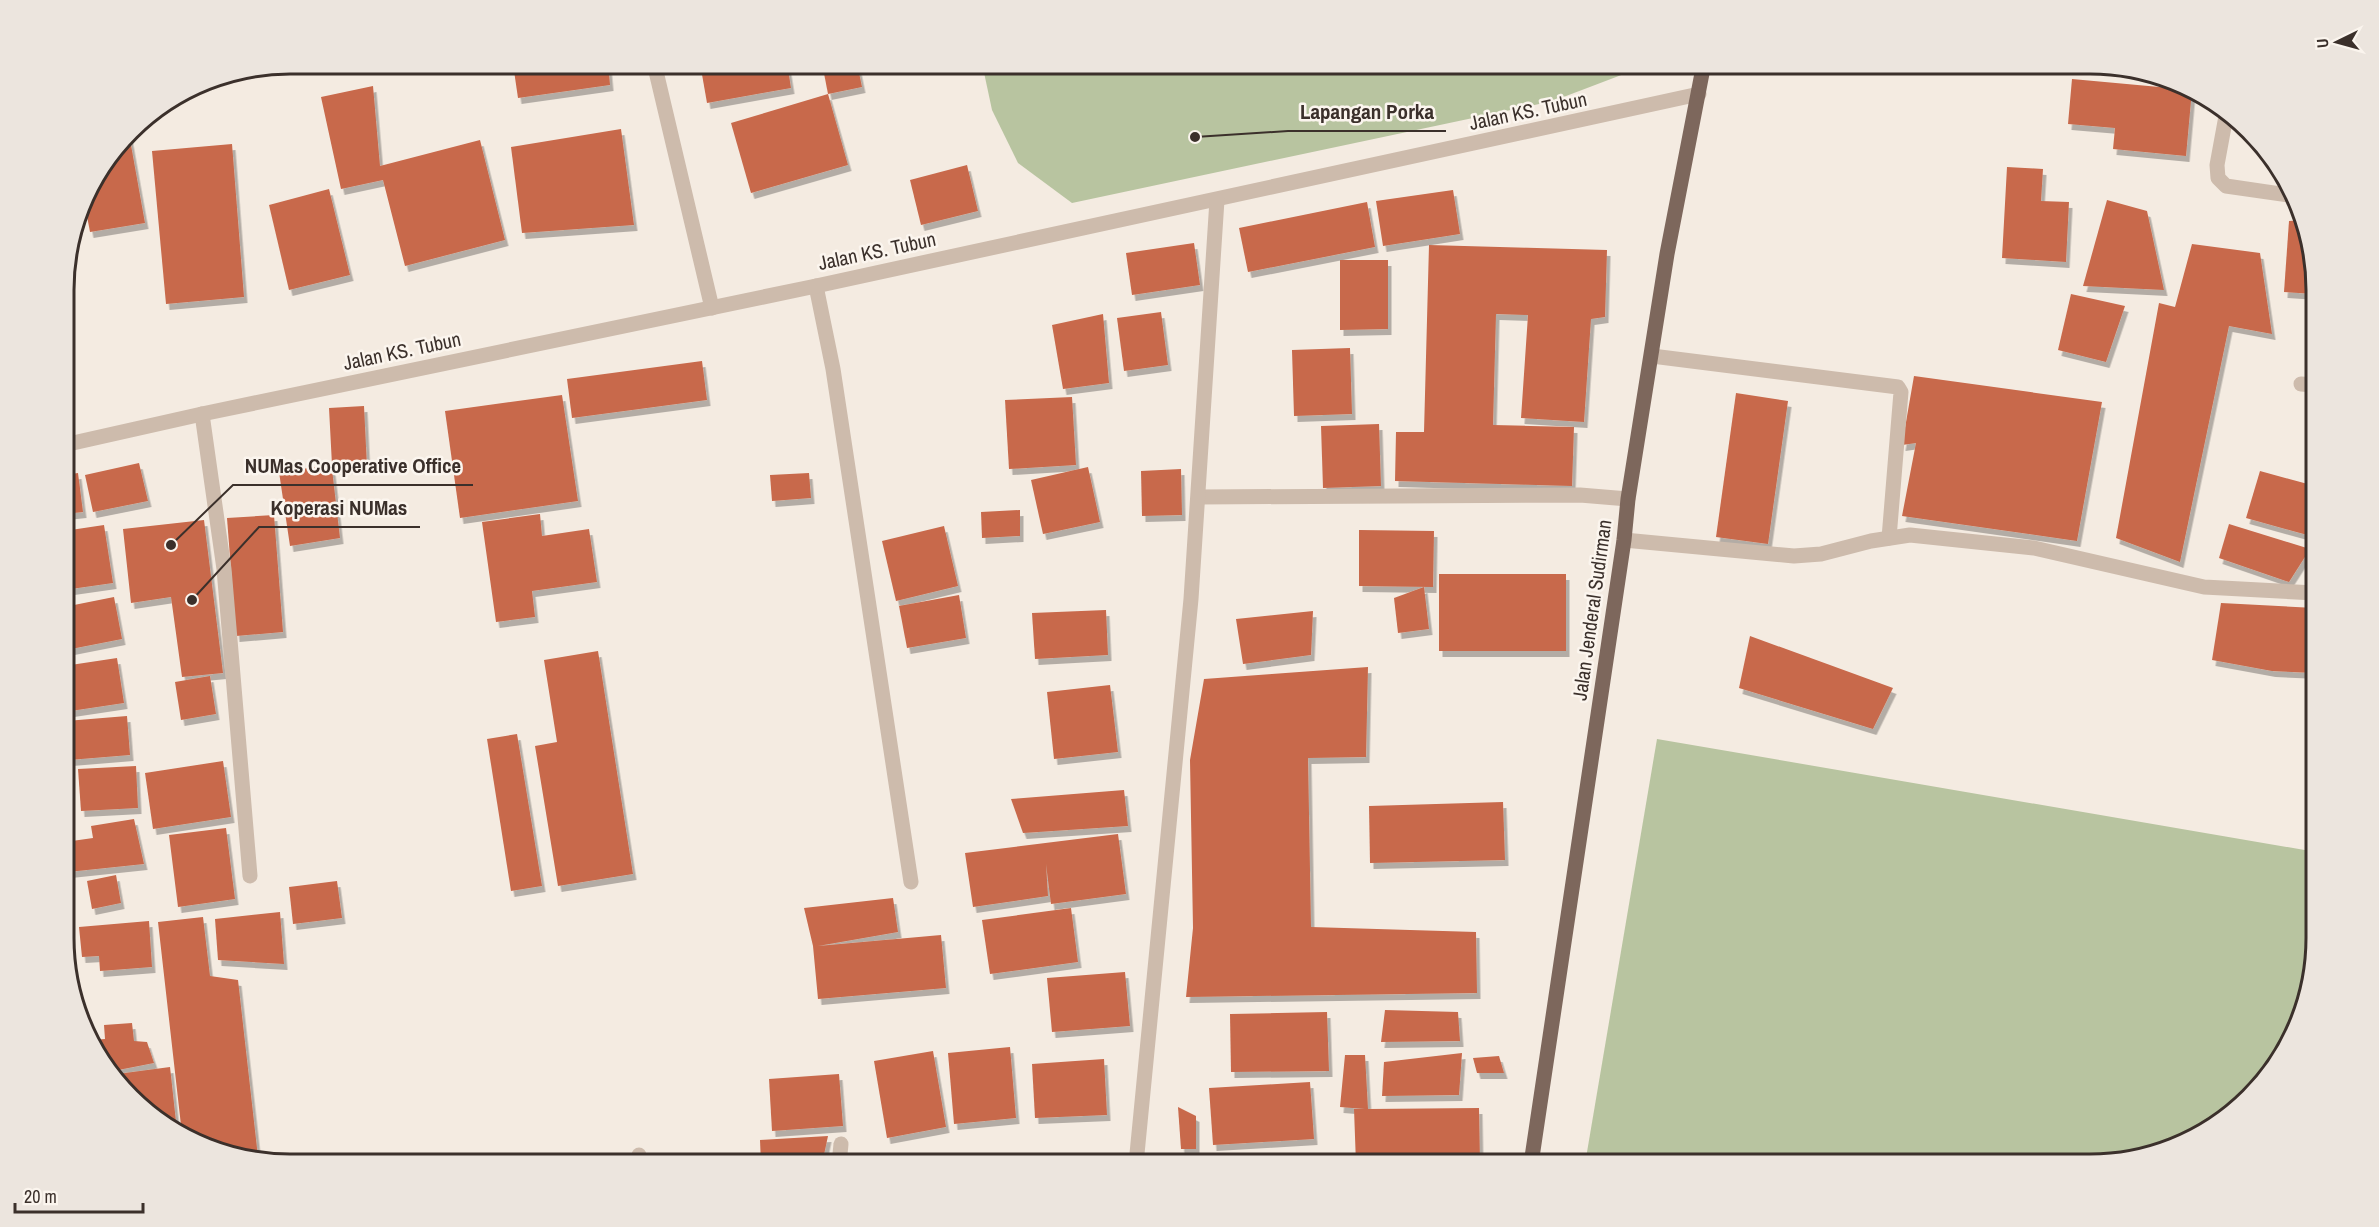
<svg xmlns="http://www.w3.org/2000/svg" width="2379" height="1227" font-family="'Archivo Narrow',sans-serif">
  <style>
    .green { fill: #b8c4a0 }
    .building { fill: #c8694b; filter: url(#shadow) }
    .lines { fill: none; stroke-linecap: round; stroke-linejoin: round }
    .minor { stroke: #cdbbac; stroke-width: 15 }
    .major { stroke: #7d675c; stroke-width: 15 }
    .labels { text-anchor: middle; stroke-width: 5; stroke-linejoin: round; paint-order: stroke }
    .street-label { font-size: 20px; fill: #3b302b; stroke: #fbf5ee }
    .rim { fill: none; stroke: #3b302b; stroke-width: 3 }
    .leader { fill: none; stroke: #3b302b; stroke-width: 2 }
    .callout-dot { fill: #3b302b; stroke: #fbf5ee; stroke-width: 2 }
    .callout-label { font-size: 21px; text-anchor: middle; font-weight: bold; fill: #3b302b; stroke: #fbf5ee; stroke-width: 5; stroke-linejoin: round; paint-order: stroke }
  </style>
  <defs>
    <filter id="shadow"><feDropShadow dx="3.5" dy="6" stdDeviation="0" flood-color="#0004"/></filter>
  </defs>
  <rect width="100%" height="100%" fill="#f4ebe1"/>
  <!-- green -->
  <g class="green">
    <path d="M982,63H1647L1645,66L1553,101L1072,203L1018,163L992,110Z"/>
    <path d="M1657,739L2316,852V938L2293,1037L2260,1087L2216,1126L2163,1152L2104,1164H1619L1586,1158Z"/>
  </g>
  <!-- building -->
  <g class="building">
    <path d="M517,63H608L610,85L518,98L513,64Z"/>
    <path d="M700,63H787L791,88L707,103Z"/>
    <path d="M822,63H857L862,87L828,94Z"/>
    <path d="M2072,79L2192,90L2186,156L2113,149L2115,128L2068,124Z"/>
    <path d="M373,86L380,166L480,140L505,240L405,266L383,180L341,189L321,97Z"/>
    <path d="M828,94L848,165L751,193L731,123Z"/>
    <path d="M621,129L634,225L522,233L511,147Z"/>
    <path d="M129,134L145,223L90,232L84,200L87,189Z"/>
    <path d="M232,144L244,297L166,304L152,151Z"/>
    <path d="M967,165L978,211L921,225L910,180Z"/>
    <path d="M2007,167L2043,169L2041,201L2069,202L2066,262L2002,258Z"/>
    <path d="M329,189L350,275L289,290L269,205Z"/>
    <path d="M1453,190L1460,234L1383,246L1376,201Z"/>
    <path d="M2107,200L2147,211L2164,290L2083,286Z"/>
    <path d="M1367,202L1375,247L1248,272L1239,228Z"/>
    <path d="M2303,220L2314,260V294L2284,292L2289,221Z"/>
    <path d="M1194,243L1200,285L1132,295L1126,253Z"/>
    <path d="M2192,244L2260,253L2272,334L2229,326L2180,562L2116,538L2159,303L2175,307Z"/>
    <path d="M1429,245L1607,250L1605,317L1591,319L1584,422L1521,418L1528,315L1496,314L1493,425L1574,427L1572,486L1395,481L1396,432H1424Z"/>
    <path d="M1340,260H1388V329L1340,330Z"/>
    <path d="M2071,294L2125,306L2106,362L2058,350Z"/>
    <path d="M1161,312L1168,365L1124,371L1117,318Z"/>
    <path d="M1103,314L1109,383L1063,389L1052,325Z"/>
    <path d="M1350,348L1352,414L1294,416L1292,350Z"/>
    <path d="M702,361L707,400L572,418L567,379Z"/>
    <path d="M1914,376L2102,402L2077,541L1902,516L1916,443L1902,445Z"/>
    <path d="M1736,393L1788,401L1768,544L1716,537Z"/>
    <path d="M562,395L578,501L460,518L445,411Z"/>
    <path d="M1072,397L1076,465L1009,469L1005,400Z"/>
    <path d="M364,406L367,467L332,469L340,538L290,546L279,472L332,465L329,408Z"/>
    <path d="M1379,424L1381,486L1323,488L1321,426Z"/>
    <path d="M139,463L148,501L93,512L85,475Z"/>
    <path d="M1088,467L1100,522L1043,534L1031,480Z"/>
    <path d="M1181,469L1182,515L1142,516L1141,471Z"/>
    <path d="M2260,471L2315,486V524L2311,536L2246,518Z"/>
    <path d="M78,473L83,512L64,514V475Z"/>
    <path d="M809,473L811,498L772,501L770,475Z"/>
    <path d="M1020,510V536L982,538L981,512Z"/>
    <path d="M540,514L542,536L589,529L597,582L532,591L535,617L496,622L482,522Z"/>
    <path d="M274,515L283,632L236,636L227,518Z"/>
    <path d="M204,520L223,673L182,677L171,597L131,603L123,529Z"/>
    <path d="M2229,524L2310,549L2289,582L2219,558Z"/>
    <path d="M104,525L113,583L64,590V531Z"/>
    <path d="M944,526L958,586L896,601L882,541Z"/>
    <path d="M1359,530L1434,531L1433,587L1359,586Z"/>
    <rect x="1439" y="574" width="127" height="77"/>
    <path d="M1424,587L1429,629L1398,633L1394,598Z"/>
    <path d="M959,595L966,638L907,648L899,606Z"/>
    <path d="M114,597L122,639L66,650L64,607Z"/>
    <path d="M2221,603L2315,608V673L2272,671L2212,660Z"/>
    <path d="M1106,610L1108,655L1035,659L1032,613Z"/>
    <path d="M1313,611L1311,655L1243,664L1236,619Z"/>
    <path d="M1750,636L1893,688L1873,729L1739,688Z"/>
    <path d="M598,651L633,874L558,886L535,746L557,742L544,660Z"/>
    <path d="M117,658L124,703L64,712V666Z"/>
    <path d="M1368,667L1366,757L1308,758L1311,927L1476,932L1477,993L1186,997L1193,928L1190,760L1204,679Z"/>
    <path d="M210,676L216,714L181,720L175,682Z"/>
    <path d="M1110,685L1118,752L1054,759L1047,692Z"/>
    <path d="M127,716L130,755L69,760L66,721Z"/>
    <path d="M517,734L542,886L511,891L487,739Z"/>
    <path d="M223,761L231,817L153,829L145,773Z"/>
    <path d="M136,766L138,808L81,811L78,769Z"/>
    <path d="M1124,790L1128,826L1023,833L1011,799Z"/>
    <path d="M1503,802L1505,860L1370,863L1369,806Z"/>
    <path d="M134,819L144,864L68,872L65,842L93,838L91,826Z"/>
    <path d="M226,828L235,899L178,907L169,835Z"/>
    <path d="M1118,834L1126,894L1051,904L1046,864L1048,896L973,907L965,853Z"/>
    <path d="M116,875L121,903L92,909L87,881Z"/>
    <path d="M337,881L342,918L293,924L289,887Z"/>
    <path d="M893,898L898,932L818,946L941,935L946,988L818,999L813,946L804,908Z"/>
    <path d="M1071,908L1078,962L990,974L982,920Z"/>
    <path d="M280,912L284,964L218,960L215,919Z"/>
    <path d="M203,917L210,976L238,980L258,1157L190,1141L182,1134L158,922Z"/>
    <path d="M149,921L152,967L100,971L99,956L82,957L79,927Z"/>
    <path d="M1125,972L1130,1026L1052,1032L1047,978Z"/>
    <path d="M1385,1010L1458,1012L1460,1041L1381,1042Z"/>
    <path d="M1327,1012L1329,1071L1231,1072L1230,1014Z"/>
    <path d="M132,1023L134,1041L147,1042L154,1063L108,1072L91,1040L105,1039L104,1025Z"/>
    <path d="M1010,1047L1016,1118L954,1124L948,1053Z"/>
    <path d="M933,1051L946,1127L887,1138L874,1061Z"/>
    <path d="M1462,1053L1459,1095L1382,1096L1384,1062Z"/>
    <path d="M1345,1055H1365L1368,1109L1479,1108L1480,1163L1356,1164L1354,1109H1365L1340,1107Z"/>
    <path d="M1499,1056L1504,1073H1477L1473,1058Z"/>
    <path d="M1104,1059L1107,1115L1035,1118L1032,1064Z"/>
    <path d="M170,1067L177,1131L110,1075Z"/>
    <path d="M839,1074L843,1126L772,1131L769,1079Z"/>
    <path d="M1310,1082L1314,1139L1213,1145L1209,1088Z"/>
    <path d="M1178,1107L1196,1116V1149H1181Z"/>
    <path d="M828,1136L822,1164H761L760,1140Z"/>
    <path d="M932,1160V1164H875V1161Z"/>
  </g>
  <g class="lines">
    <!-- minor -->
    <g class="minor">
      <path d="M654,63L712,308"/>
      <path d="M2226,116L2217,165L2218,178L2226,186L2295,196"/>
      <path d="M816,286L833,369L911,882"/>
      <path d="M1652,356L1898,387L1901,392L1889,538"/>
      <path d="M2301,384L2314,385"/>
      <path d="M202,414L224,569L250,876"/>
      <path d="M64,445L202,414L816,286L1699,94"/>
      <path d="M1199,497L1580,495L1628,499"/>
      <path d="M1624,540L1794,556L1821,554L1871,541L1910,535L2034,548L2204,587L2315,593"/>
      <path d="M639,1164V1155"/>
      <path d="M839,1164L841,1144"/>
      <path d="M1136,1164L1191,599L1217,200"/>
    </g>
    <!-- major -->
    <path class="major" d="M1531,1164L1624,540L1628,499L1667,254L1704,63"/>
  </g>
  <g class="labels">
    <!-- street labels -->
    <g class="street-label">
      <text transform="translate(1528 111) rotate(-12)" y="7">Jalan KS. Tubun</text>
      <text transform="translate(877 251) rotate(-12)" y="7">Jalan KS. Tubun</text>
      <text transform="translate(402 351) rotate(-12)" y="7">Jalan KS. Tubun</text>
      <text transform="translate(1592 610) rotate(-82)" y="7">Jalan Jenderal Sudirman</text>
    </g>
  </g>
  <!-- crop -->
  <path d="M0 0H2379V1227H0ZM290 74H2090A216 216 0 0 1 2306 290V938A216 216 0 0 1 2090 1154H290A216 216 0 0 1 74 938V290A216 216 0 0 1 290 74Z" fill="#ece5de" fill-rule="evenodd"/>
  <path class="rim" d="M290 74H2090A216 216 0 0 1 2306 290V938A216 216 0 0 1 2090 1154H290A216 216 0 0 1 74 938V290A216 216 0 0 1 290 74Z"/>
  <!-- callouts -->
  <path class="leader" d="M1195 137L1288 131H1446M171 545L233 485H473M192 600L259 527H420"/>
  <g class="callout-dot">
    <circle cx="1195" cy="137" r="6"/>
    <circle cx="171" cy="545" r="6"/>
    <circle cx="192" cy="600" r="6"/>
  </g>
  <g class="callout-label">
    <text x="1367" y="119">Lapangan Porka</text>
    <text x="353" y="473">NUMas Cooperative Office</text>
    <text x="339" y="515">Koperasi NUMas</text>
  </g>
  <!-- north arrow -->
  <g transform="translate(2337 42) rotate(265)" stroke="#fbf5ee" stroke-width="4.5" paint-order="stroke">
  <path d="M0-4.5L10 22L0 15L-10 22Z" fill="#3b302b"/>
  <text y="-9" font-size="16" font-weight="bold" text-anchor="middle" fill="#3b302b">U</text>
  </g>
  <!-- scale -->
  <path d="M15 1203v9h128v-9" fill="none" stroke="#3b302b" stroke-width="3"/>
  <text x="24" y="1203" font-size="18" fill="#3b302b" stroke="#fbf5ee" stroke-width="4.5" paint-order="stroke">20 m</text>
</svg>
